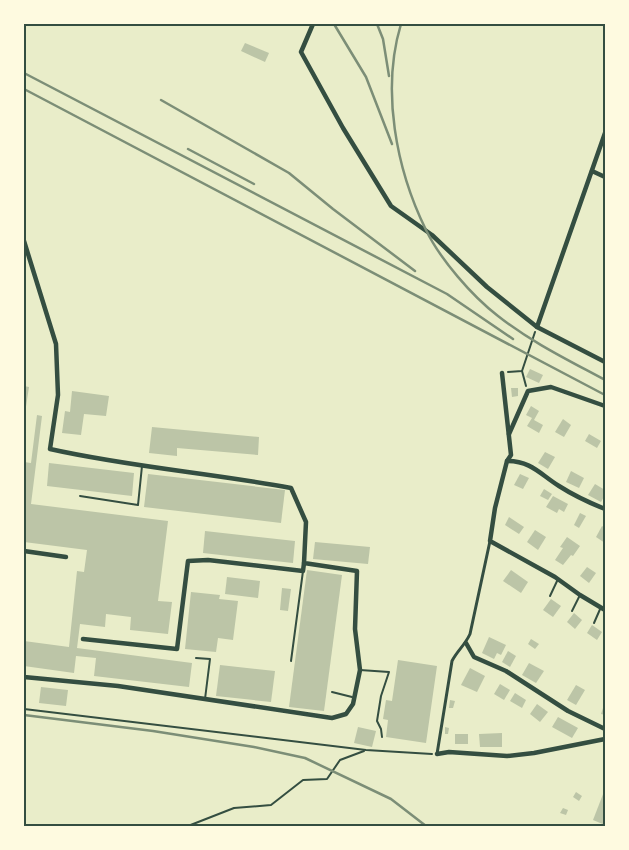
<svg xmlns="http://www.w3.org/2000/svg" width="629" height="850" font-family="'Work Sans',sans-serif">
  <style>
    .building { fill: #bcc5a7 }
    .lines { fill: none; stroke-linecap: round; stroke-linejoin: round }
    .path { stroke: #344e41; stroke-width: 2 }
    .service { stroke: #344e41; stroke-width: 2 }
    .pedestrian { stroke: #344e41; stroke-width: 3 }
    .minor { stroke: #344e41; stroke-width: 4.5 }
    .rail { stroke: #7c8e77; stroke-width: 2.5 }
    .neatline { fill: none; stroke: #344e41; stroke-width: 2 }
  </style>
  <rect width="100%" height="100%" fill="#e9edc9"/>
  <!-- building -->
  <g class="building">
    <path d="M245,43L269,53L265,62L241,51Z"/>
    <path d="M530,369L543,375L539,383L526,377Z"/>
    <path d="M24,386L29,387L25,413H24Z"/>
    <path d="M511,388H518V396L512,397Z"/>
    <path d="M72,391L109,396L106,416L84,414L81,435L62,433L65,411L70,412Z"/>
    <path d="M531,406L539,411L534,420L543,425L539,433L527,426L532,418L526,415Z"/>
    <path d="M37,415L42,416L31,504L168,521L158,601L172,602L168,634L130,630L131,617L106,614L105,627L80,624L77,648L192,663L189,687L94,676L96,658L76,656L74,673L24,666V641L69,647L77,571L84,572L87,550L24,542V462L31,463Z"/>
    <path d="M563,419L571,425L564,437L555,432Z"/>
    <path d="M152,427L259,437L258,455L177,448V456L149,453Z"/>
    <path d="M589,434L601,441L597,448L585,441Z"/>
    <path d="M545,452L555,457L548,469L538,463Z"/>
    <path d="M49,463L134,473L132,496L47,486Z"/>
    <path d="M571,471L584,478L579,488L566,482Z"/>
    <path d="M148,474L285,490L281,523L144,507Z"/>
    <path d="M520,474L529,478L523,489L514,485Z"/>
    <path d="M595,484L605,490V495L601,502L588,495Z"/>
    <path d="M544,489L552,494L548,500L540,496Z"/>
    <path d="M553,496L568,504L564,512L559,509L557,513L546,507Z"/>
    <path d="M580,513L586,516L579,528L574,525Z"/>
    <path d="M509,517L524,527L519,534L505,525Z"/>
    <path d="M602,526L605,528V543L596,537Z"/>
    <path d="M535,530L546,537L538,550L527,542Z"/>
    <path d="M205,531L295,541L293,563L203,553Z"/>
    <path d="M567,537L580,546L573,556L571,555L563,565L555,560L563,548L560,547Z"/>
    <path d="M315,542L370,547L368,564L313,559Z"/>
    <path d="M587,567L596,573L589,583L580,576Z"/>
    <path d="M307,570L342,575L324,711L289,707Z"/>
    <path d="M511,570L528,582L521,593L503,581Z"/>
    <path d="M227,577L260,581L258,598L225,594Z"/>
    <path d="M282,588L291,589L288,611L280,610Z"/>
    <path d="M191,592L220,595L219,599L238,601L233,640L218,638L216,652L185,649Z"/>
    <path d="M551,599L561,606L553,617L543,610Z"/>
    <path d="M574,613L582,620L575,629L567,622Z"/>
    <path d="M592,625L602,632L597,640L587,633Z"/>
    <path d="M489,637L506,645L501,655L497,653L494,659L482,653Z"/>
    <path d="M531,639L539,644L535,649L528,644Z"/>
    <path d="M508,651L516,656L510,667L502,662Z"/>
    <path d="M398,660L437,666L426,743L386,737L388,720L383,719L386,700L392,701Z"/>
    <path d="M529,663L544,671L536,683L522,675Z"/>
    <path d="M220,665L275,671L271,702L216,696Z"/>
    <path d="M470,668L485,676L477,692L461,685Z"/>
    <path d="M500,684L510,690L504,700L494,694Z"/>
    <path d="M576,685L585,690L576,705L567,700Z"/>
    <path d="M41,687L68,690L66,706L39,703Z"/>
    <path d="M515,693L526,700L522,708L510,701Z"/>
    <path d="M450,700L455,701L453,708H449Z"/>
    <path d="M605,702V715L601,714Z"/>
    <path d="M537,704L548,712L540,722L530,714Z"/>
    <path d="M558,717L578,728L572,738L552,727Z"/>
    <path d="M358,727L376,731L372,747L354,743Z"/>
    <path d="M445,727L449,728L448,734H445Z"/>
    <path d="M502,733V747H480L479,734Z"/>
    <rect x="455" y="734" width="13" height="10"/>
    <path d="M605,789V825L593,820Z"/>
    <path d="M576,792L582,796L579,801L573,797Z"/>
    <path d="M563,808L568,810L566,815L560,813Z"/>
  </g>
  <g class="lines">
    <!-- path -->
    <g class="path">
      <path d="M522,371L526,386"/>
      <path d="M508,372L522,371L535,332"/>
      <path d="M24,709L366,750L432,754"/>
      <path d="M188,826L234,808L271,805L303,780L327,779L340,760L364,751"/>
    </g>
    <!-- service -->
    <g class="service">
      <path d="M80,496L138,505L142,466"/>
      <path d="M550,596L558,579"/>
      <path d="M572,611L580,595"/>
      <path d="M594,623L601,607"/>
      <path d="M196,658L210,659L205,699"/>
      <path d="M291,661L303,571"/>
      <path d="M360,670L389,672L381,696L377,721L381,729L382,737"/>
      <path d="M332,692L352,697"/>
    </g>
    <!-- pedestrian -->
    <path class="pedestrian" d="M437,754L452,661C457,651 465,645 470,634L490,541"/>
    <!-- minor -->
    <g class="minor">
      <path d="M313,24L301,52L343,128L391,206L432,235L487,287L537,327L605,362"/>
      <path d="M592,171L605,177"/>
      <path d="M24,241L56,344L58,395L50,449C130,467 211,473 291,488L306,522L304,563L357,571L355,629L360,670L353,704L346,714L332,718L118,686L24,677"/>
      <path d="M537,327L605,133"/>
      <path d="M502,373L511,455L507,461L495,508L490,541L555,577L580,595L605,610"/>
      <path d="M509,434L528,391L551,387L605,406"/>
      <path d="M507,461C531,461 540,474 559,486C573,495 590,503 605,509"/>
      <path d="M24,551L66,557"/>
      <path d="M83,639L177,649L188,561L208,560L303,571L304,563"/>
      <path d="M466,643L474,657L506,671L568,711L605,729"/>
      <path d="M437,754L449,752L507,756L534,753L605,739"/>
    </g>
    <!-- rail -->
    <g class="rail">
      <path d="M334,24L366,77L392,144"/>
      <path d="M377,24L383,39L389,76"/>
      <path d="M401,24C381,90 396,169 426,230C440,259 472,296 498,316C531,342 568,360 605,380"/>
      <path d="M24,73L447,294L513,339"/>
      <path d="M24,89L605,395"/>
      <path d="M161,100L289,173L333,209L415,271"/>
      <path d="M188,149L254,184"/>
      <path d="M24,715L153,731L254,747L305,758L391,799L426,826"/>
    </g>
  </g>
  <!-- border -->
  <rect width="629" height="850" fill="none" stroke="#fefae0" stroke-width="50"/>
  <rect x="25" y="25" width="579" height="800" class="neatline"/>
</svg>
